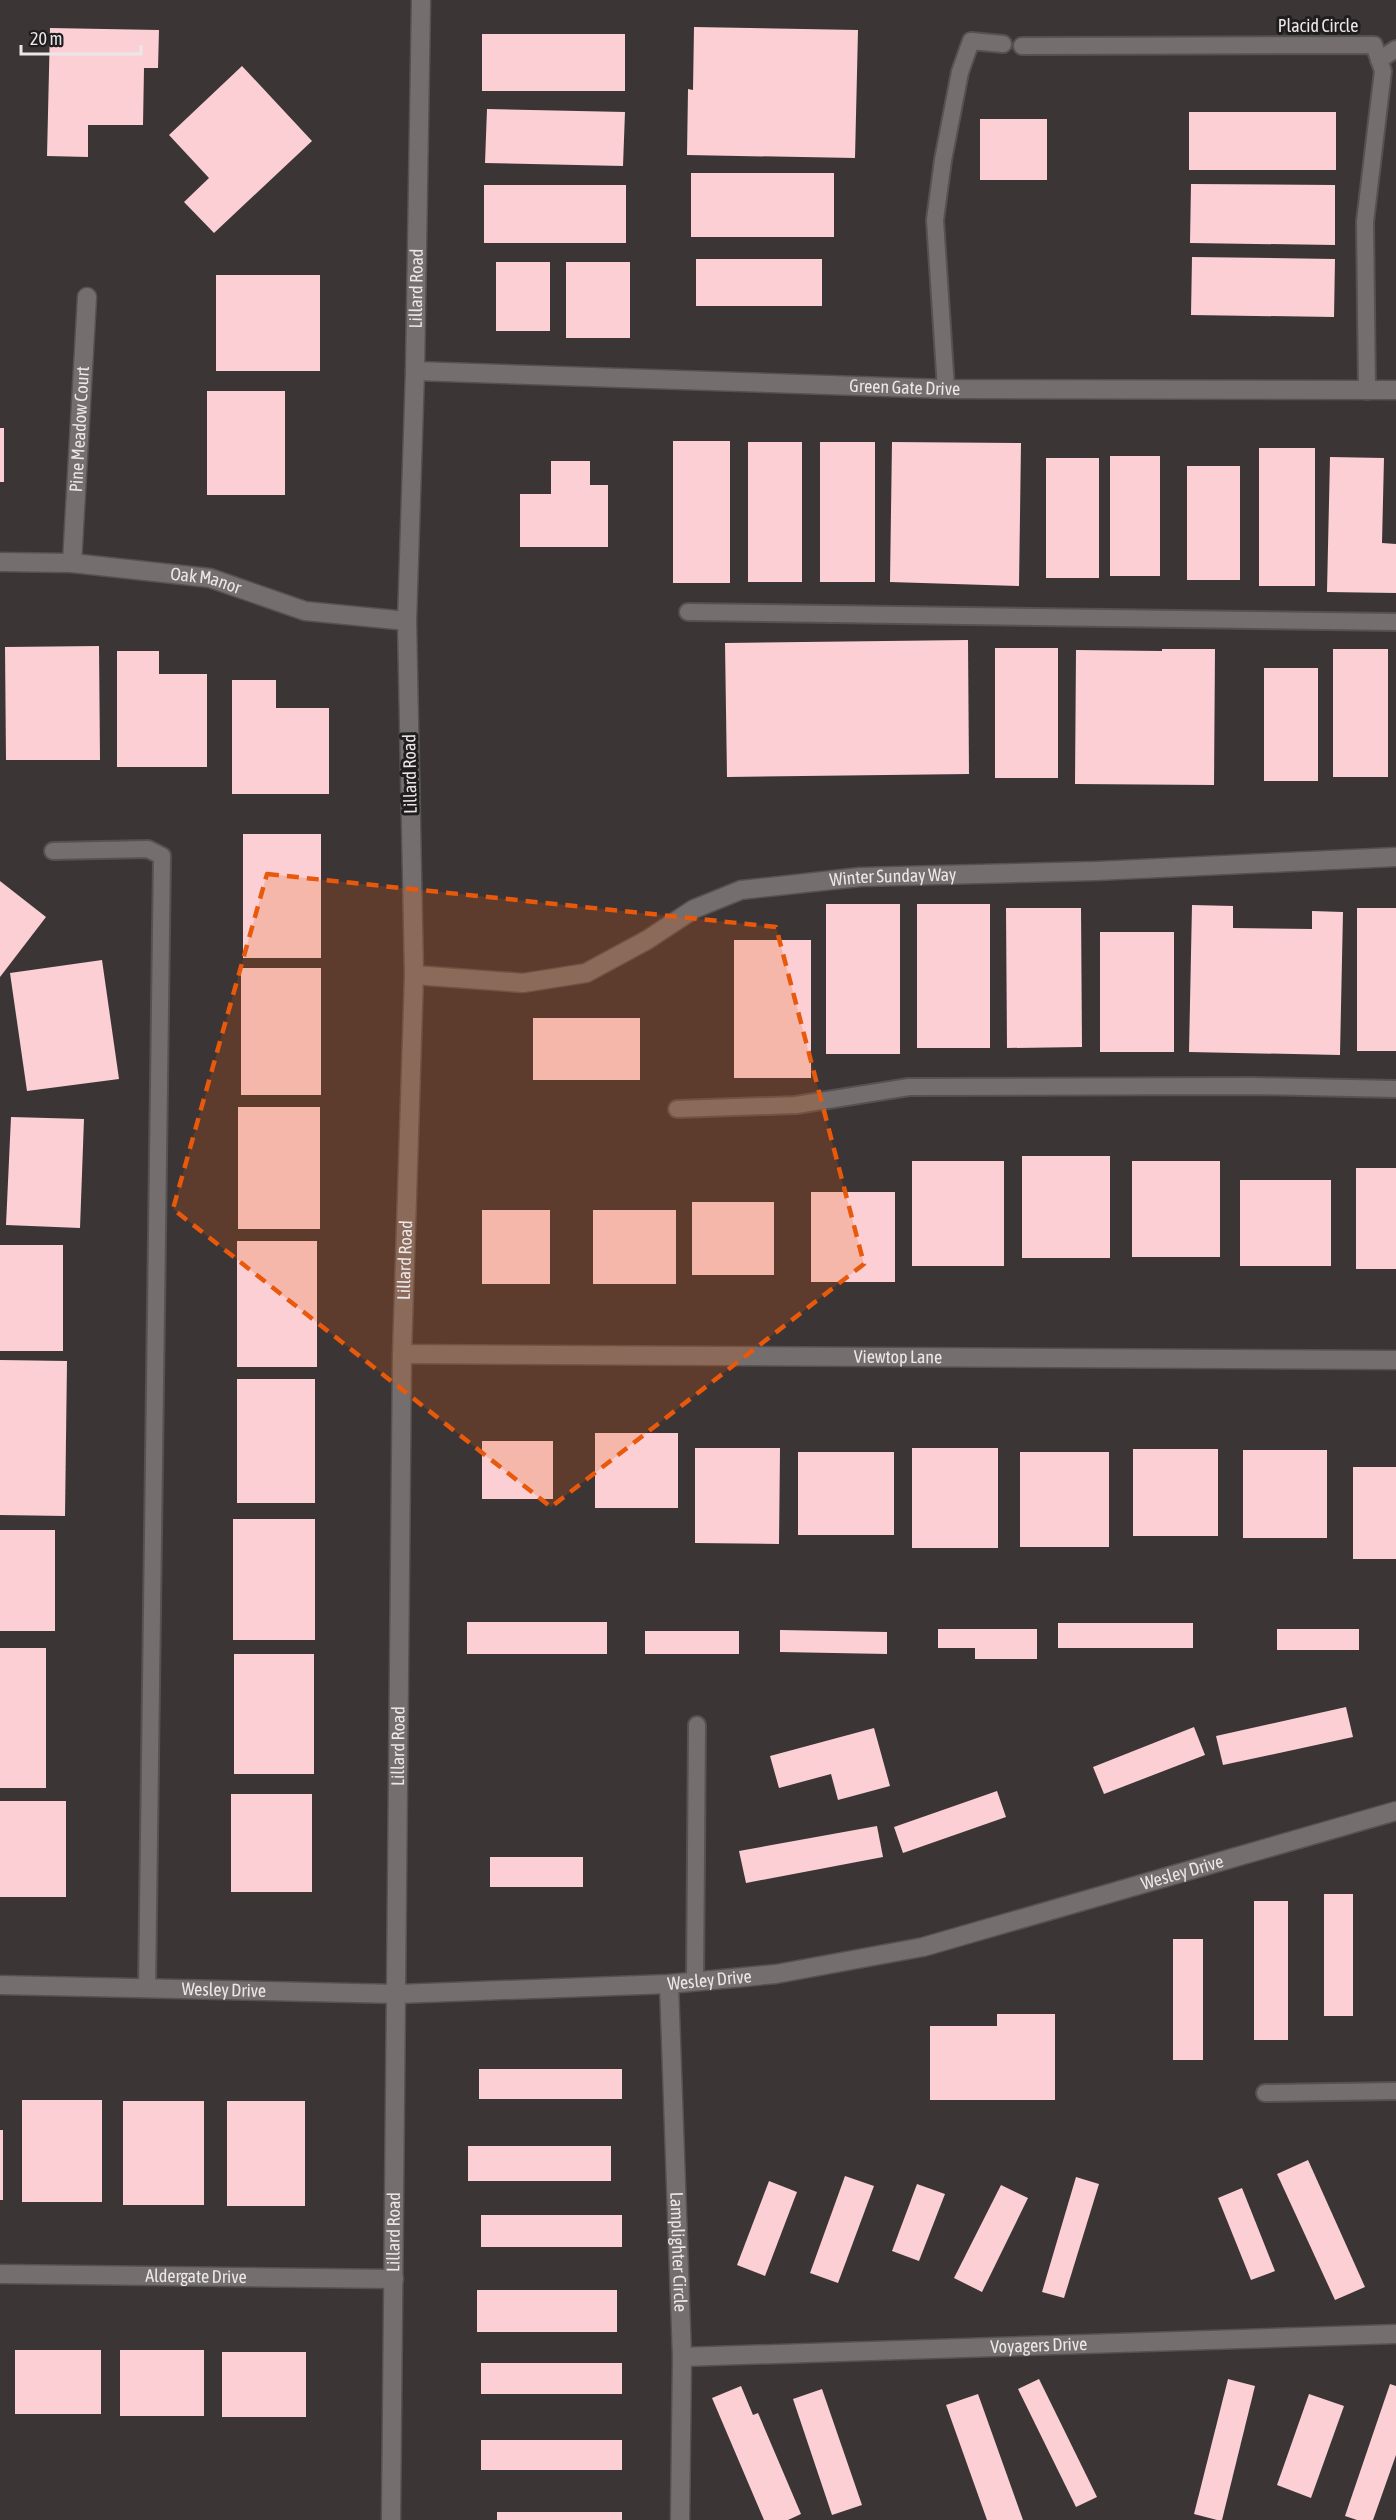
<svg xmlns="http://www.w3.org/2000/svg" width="1396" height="2520" font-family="'Asap Condensed',sans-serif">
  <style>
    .building { fill: #fbcfd4 }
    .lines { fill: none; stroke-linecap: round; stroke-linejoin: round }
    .lane-casing { stroke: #565152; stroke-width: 20 }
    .street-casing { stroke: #565152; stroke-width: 21 }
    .lane { stroke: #756e6e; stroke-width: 16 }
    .street { stroke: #756e6e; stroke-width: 18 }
    .marked { fill: #e8590c; fill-opacity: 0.2; stroke: #e8590c; stroke-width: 4.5; stroke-dasharray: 12 8; stroke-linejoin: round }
    .labels { text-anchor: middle; stroke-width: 6; stroke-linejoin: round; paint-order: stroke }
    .street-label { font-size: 18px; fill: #ebe7e8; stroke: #201d1e }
  </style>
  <rect width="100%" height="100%" fill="#3b3536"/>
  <!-- building -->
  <g class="building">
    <path d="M694,27L858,30L855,158L687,155L688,89L693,90Z"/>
    <path d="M50,28L159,30L158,68H144L143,125H88V157L47,156Z"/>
    <rect x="482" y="34" width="143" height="57"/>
    <path d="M242,66L312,141L214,233L184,202L209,178L169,135Z"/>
    <path d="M487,109L625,112L623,166L485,163Z"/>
    <rect x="1189" y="112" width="147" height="58"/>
    <rect x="980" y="119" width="67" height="61"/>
    <rect x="691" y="173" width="143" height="64"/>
    <path d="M1191,184L1335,185V245L1190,243Z"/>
    <rect x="484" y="185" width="142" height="58"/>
    <path d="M1192,257L1335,259L1334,317L1191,315Z"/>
    <rect x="696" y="259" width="126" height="47"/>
    <rect x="496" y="262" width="54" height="69"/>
    <rect x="566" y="262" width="64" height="76"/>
    <rect x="216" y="275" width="104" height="96"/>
    <rect x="207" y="391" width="78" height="104"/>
    <rect x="0" y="428" width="4" height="54"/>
    <rect x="673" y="441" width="57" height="142"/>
    <rect x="748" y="442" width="54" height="140"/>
    <rect x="820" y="442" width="55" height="140"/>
    <path d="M892,442L1021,443L1019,586L890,582Z"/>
    <rect x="1259" y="448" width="56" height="138"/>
    <rect x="1110" y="456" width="50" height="120"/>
    <path d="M1330,457L1384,458L1382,543L1396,544V593L1327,592Z"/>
    <rect x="1046" y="458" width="53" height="120"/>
    <path d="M551,461H590V485H608V547H520V494H551Z"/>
    <rect x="1187" y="466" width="53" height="114"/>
    <path d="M968,640L969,774L727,777L725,643Z"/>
    <path d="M99,646L100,760H6L5,647Z"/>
    <rect x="995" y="648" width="63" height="130"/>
    <path d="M1162,649H1215L1214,785L1075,784L1076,650L1162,651Z"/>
    <rect x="1333" y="649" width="55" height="128"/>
    <path d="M117,651H159V674H207V767H117Z"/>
    <rect x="1264" y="668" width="54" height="113"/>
    <path d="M232,680H276V708H329V794H232Z"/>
    <rect x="243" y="834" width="78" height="124"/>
    <path d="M0,881L46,917L0,977Z"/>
    <rect x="826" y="904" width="74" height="150"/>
    <rect x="917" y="904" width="73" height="144"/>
    <path d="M1192,905L1233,906V928L1312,929V911L1343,912L1340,1055L1189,1052Z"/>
    <path d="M1006,908H1081L1082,1047L1007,1048Z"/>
    <rect x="1357" y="908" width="39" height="143"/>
    <rect x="1100" y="932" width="74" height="120"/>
    <rect x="734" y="940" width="77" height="138"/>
    <path d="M102,960L119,1079L27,1091L10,973Z"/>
    <rect x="241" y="968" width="80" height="127"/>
    <rect x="533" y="1018" width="107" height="62"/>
    <rect x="238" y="1107" width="82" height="122"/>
    <path d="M11,1117L84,1119L80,1228L6,1225Z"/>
    <rect x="1022" y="1156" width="88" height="102"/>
    <rect x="912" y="1161" width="92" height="105"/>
    <rect x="1132" y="1161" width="88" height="96"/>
    <rect x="1356" y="1168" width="40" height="101"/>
    <rect x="1240" y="1180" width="91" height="86"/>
    <rect x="811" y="1192" width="84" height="90"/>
    <rect x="692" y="1202" width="82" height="73"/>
    <rect x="482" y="1210" width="68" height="74"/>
    <rect x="593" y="1210" width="83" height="74"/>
    <rect x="237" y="1241" width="80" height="126"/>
    <rect x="0" y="1245" width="63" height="106"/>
    <path d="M0,1360L67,1361L65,1516L0,1515Z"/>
    <rect x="237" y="1379" width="78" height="124"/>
    <rect x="595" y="1433" width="83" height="75"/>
    <rect x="482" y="1441" width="71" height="58"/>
    <path d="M695,1448H780L779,1544L695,1543Z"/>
    <rect x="912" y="1448" width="86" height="100"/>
    <rect x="1133" y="1449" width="85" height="87"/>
    <rect x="1243" y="1450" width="84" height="88"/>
    <rect x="798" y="1452" width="96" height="83"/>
    <rect x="1020" y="1452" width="89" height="95"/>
    <rect x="1353" y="1467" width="43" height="92"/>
    <rect x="233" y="1519" width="82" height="121"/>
    <rect x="0" y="1530" width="55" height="101"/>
    <rect x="467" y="1622" width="140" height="32"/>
    <rect x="1058" y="1623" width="135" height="25"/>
    <path d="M938,1629H1037V1659H975V1648H938Z"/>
    <rect x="1277" y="1629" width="82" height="21"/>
    <path d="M780,1630L887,1632V1654L780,1652Z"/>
    <rect x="645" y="1631" width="94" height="23"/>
    <rect x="0" y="1648" width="46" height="140"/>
    <rect x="234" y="1654" width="80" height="120"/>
    <path d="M1346,1707L1353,1737L1223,1765L1216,1736Z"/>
    <path d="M1194,1727L1205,1755L1104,1794L1093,1767Z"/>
    <path d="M874,1728L890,1786L838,1800L831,1774L779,1788L770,1756Z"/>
    <path d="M997,1791L1006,1817L903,1853L894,1827Z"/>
    <rect x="231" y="1794" width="81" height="98"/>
    <rect x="0" y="1801" width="66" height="96"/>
    <path d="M877,1826L883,1857L746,1883L739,1851Z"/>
    <rect x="490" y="1857" width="93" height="30"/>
    <rect x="1324" y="1894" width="29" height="122"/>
    <rect x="1254" y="1901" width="34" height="139"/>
    <rect x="1173" y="1939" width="30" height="121"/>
    <path d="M997,2014H1055V2100H930V2026H997Z"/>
    <rect x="479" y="2069" width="143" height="30"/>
    <rect x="22" y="2100" width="80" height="102"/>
    <rect x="123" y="2101" width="81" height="104"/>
    <rect x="227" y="2101" width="78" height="105"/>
    <rect x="0" y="2130" width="3" height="70"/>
    <rect x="468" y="2146" width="143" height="35"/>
    <path d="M1308,2160L1365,2287L1335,2300L1277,2174Z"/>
    <path d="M845,2176L874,2186L838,2283L810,2273Z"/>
    <path d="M1076,2177L1099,2184L1064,2298L1042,2292Z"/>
    <path d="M769,2181L797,2192L765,2276L737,2265Z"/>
    <path d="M917,2184L945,2194L919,2261L892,2251Z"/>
    <path d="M1001,2185L1028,2198L982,2292L954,2278Z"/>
    <path d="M1242,2188L1275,2271L1251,2280L1218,2198Z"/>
    <rect x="481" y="2215" width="141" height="32"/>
    <rect x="477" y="2290" width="140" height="42"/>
    <rect x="15" y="2350" width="86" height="64"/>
    <rect x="120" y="2350" width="84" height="66"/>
    <rect x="222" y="2352" width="84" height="65"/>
    <rect x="481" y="2363" width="141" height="31"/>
    <path d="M1039,2379L1097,2497L1076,2507L1018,2389Z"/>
    <path d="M1228,2379L1255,2386L1222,2520H1217L1194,2514Z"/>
    <path d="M1390,2384L1396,2386V2455L1373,2520H1357L1345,2516Z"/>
    <path d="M741,2386L753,2415L758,2413L801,2514L788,2520H764L712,2398Z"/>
    <path d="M822,2389L862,2505L832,2515L793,2399Z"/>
    <path d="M978,2394L1023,2520H987L946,2405Z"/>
    <path d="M1309,2394L1344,2406L1311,2498L1277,2485Z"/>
    <rect x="481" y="2440" width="141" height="30"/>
    <rect x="497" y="2512" width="125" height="8"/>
  </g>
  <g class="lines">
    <defs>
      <g id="lane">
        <path d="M1022,46L1374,45L1383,71L1365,222L1367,391"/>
        <path d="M1379,60L1396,49"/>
        <path d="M946,389L935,220L943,160L960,72L971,41L1003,44"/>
        <path d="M688,612L1396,622"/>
        <path d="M53,851L148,849L162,856L147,1988"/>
        <path d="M677,1109L796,1105L909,1087L1253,1086L1396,1089"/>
        <path d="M695,1982L697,1725"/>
        <path d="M1265,2093L1396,2091"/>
      </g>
      <g id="street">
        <path id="s1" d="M415,371L946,389L1396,390"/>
        <path id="s2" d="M0,562L72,563L210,578L305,611L407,621"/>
        <path id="s3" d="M72,563L87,297"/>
        <path id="s4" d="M414,975L523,983L586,973L647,940L694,909L741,890L860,877L1096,871L1396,857"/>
        <path id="s5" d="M402,1354L1396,1360"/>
        <path id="s6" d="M669,1984L682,2357L680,2520"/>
        <path id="s7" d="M0,1985L398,1994L669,1984L776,1974L923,1947L1396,1811"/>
        <path id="s8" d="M0,2274L394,2279"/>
        <path id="s9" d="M682,2357L1396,2334"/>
        <path id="s10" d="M391,2520L402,1354L414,975L407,621L415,371L421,0"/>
      </g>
    </defs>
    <!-- lane casing -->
    <use href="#lane" class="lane-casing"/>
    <!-- street casing -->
    <use href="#street" class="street-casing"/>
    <!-- lane -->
    <use href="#lane" class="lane"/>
    <!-- street -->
    <use href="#street" class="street"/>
  </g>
  <!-- marked area -->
  <path class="marked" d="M267,874L776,927L864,1264L551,1507L173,1209Z"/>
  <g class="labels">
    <!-- street labels -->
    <g class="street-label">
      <text x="1318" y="32">Placid Circle</text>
      <text dy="6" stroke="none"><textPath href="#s10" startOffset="2232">Lillard Road</textPath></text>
      <text dy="6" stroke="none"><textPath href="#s1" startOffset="490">Green Gate Drive</textPath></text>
      <text dy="6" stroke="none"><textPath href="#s3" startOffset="134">Pine Meadow Court</textPath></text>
      <text dy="6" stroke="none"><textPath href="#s2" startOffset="207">Oak Manor</textPath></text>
      <text transform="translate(410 774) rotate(-91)" y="6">Lillard Road</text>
      <text dy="6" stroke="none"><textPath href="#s4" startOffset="502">Winter Sunday Way</textPath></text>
      <text dy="6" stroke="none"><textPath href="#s10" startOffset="1260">Lillard Road</textPath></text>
      <text dy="6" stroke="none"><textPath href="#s5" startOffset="496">Viewtop Lane</textPath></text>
      <text dy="6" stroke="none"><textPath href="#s10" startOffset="774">Lillard Road</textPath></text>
      <text dy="6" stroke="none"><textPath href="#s7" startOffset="1196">Wesley Drive</textPath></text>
      <text dy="6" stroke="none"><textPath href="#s7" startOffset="710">Wesley Drive</textPath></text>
      <text dy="6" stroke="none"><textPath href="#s7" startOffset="224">Wesley Drive</textPath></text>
      <text dy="6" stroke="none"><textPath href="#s10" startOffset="288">Lillard Road</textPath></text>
      <text dy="6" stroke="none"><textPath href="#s6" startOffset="268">Lamplighter Circle</textPath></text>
      <text dy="6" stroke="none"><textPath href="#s8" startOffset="196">Aldergate Drive</textPath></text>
      <text dy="6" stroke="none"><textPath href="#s9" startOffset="357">Voyagers Drive</textPath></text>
    </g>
  </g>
  <!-- scale -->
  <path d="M21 45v9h120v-9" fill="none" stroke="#ebe7e8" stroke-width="3"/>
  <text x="30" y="45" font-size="18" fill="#ebe7e8" stroke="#201d1e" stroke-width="4.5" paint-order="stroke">20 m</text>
</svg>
